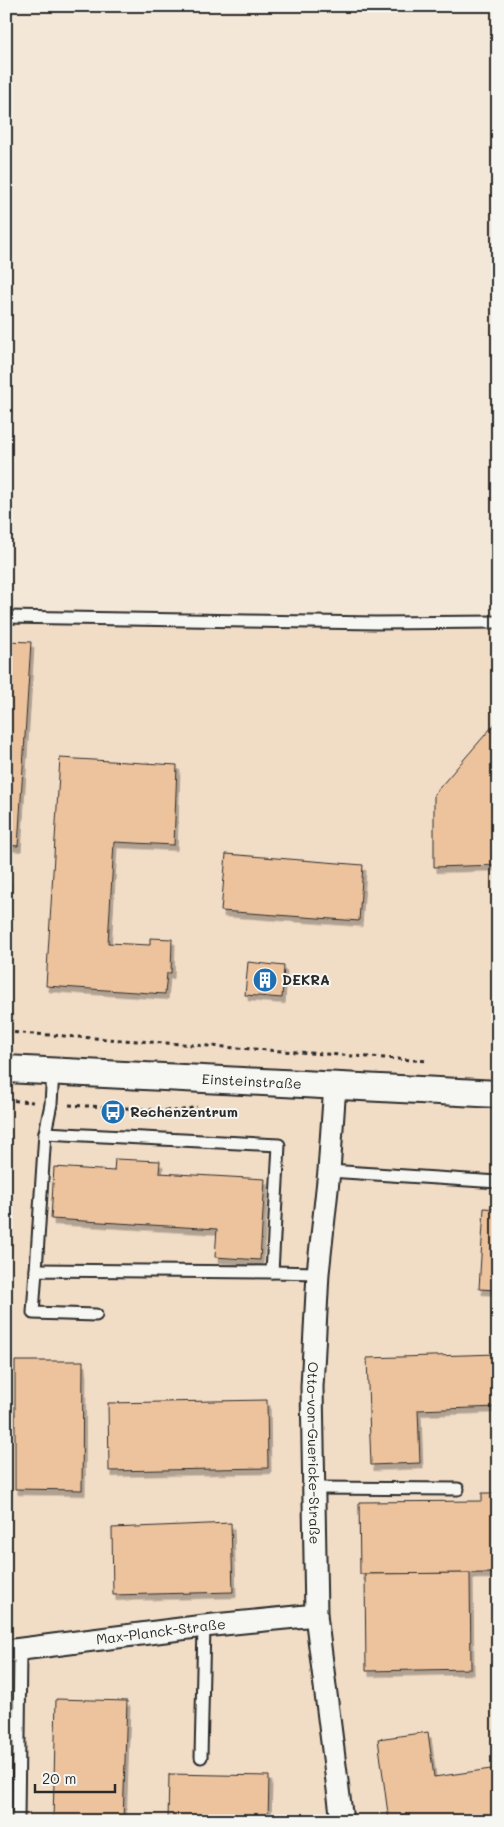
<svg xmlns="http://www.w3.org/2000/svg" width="504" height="1827" font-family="Mali,sans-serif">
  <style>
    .built { fill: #f1dcc6 }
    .building { fill: #edc39d; stroke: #2b2b2b; filter: url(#shadow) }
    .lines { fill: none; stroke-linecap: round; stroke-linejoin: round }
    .service-casing { stroke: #2b2b2b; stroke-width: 15 }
    .minor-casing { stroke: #2b2b2b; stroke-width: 25 }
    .tertiary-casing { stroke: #2b2b2b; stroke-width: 30 }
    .path { stroke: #2b2b2b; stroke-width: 3; stroke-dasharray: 4 4; stroke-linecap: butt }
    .service { stroke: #f6f6f2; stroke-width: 11 }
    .minor { stroke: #f6f6f2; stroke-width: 21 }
    .tertiary { stroke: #f6f6f2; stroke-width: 26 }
    .labels { text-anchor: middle; stroke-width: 4; stroke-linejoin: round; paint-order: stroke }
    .poi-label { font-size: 14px; font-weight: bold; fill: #2b2b2b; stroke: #f6f6f2; text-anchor: start }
    .street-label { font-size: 14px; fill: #2b2b2b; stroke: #f6f6f2 }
  </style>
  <defs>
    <filter id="shadow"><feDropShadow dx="3" dy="5.5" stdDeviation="0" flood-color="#0004"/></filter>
  </defs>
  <rect width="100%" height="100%" fill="#f3e7d8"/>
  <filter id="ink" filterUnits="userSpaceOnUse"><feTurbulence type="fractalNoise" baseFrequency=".02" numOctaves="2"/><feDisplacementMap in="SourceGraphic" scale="10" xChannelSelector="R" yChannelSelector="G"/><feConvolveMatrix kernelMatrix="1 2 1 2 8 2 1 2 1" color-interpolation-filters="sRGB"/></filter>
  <g filter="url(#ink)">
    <!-- built -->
    <path class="built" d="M6,617L376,623L498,629V1821H6Z"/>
    <!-- building -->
    <g class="building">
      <path d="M6,641L31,642L18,846L6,845Z"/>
      <path d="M498,720V816L496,818L498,865L434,867V794Z"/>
      <path d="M60,758L177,765L174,845L114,842L108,943L150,945V938L172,939L171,973H167L165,994L46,986Z"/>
      <path d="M226,854L363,865L359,921L221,911Z"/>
      <path d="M6,878H9L6,927Z"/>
      <path d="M248,962L284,966L282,998L245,995Z"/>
      <path d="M115,1159L160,1161L159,1173L265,1179L260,1260L215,1257L217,1229L51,1219L54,1167L114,1171Z"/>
      <path d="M484,1208L498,1209V1290L479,1289Z"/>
      <path d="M498,1354V1407L418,1410L420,1463L371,1465L367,1358Z"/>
      <path d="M15,1361H83L82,1490L15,1489Z"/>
      <path d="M267,1400L268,1468L109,1471L108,1403Z"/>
      <path d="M482,1493H494L498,1494L497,1573L360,1574L359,1502L482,1501Z"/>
      <path d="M231,1523L233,1592L113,1595L112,1528Z"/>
      <path d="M470,1573L471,1669L366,1671L365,1574Z"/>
      <path d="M56,1699L127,1701L123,1821H53Z"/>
      <path d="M428,1732L434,1777L498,1768V1821H389L378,1739Z"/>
      <path d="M169,1774L269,1776L268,1821H168Z"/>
    </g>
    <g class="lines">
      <defs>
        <g id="service">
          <path d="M6,617L376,623L498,622"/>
          <path d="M45,1133L279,1145L272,1272"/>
          <path d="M329,1171L498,1182"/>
          <path d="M36,1270L45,1133L51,1104L53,1072"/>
          <path d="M96,1315L33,1313L36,1270L272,1272L318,1273"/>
          <path d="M314,1488L458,1489"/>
          <path d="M201,1757L204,1626"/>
          <path d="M18,1821L20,1650"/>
        </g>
        <g id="minor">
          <path id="s1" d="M335,1085L329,1171L318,1273L312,1387L316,1615L342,1821"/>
          <path id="s2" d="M6,1651L204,1626L316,1615"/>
        </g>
        <g id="tertiary">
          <path id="s3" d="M6,1069L498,1094"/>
        </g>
      </defs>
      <!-- service casing -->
      <use href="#service" class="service-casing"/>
      <!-- minor casing -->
      <use href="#minor" class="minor-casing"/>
      <!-- tertiary casing -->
      <use href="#tertiary" class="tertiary-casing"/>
      <!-- path -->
      <g class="path">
        <path d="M6,1032L427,1061"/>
        <path d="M6,1100L33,1102"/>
        <path d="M69,1105L178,1111L197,1107"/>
      </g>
      <!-- service -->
      <use href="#service" class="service"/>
      <!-- minor -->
      <use href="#minor" class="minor"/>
      <!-- tertiary -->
      <use href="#tertiary" class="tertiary"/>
    </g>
  </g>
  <!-- icons -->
  <defs>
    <symbol id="building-disc" viewBox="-11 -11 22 22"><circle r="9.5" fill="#1f6fb2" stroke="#f6f6f2"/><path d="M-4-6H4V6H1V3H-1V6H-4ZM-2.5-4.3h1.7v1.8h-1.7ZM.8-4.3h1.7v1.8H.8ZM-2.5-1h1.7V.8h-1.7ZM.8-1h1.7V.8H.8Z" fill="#fff"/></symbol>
    <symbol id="bus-disc" viewBox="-11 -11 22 22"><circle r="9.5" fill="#1f6fb2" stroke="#f6f6f2"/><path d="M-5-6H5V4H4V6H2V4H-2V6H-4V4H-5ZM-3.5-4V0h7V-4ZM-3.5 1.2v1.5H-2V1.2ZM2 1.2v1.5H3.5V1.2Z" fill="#fff"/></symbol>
  </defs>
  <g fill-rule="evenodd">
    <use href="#building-disc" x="251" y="966" width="28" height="28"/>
    <use href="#bus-disc" x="99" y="1098" width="28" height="28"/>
  </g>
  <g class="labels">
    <!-- poi labels -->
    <g class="poi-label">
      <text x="282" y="985">DEKRA</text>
      <text x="130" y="1117">Rechenzentrum</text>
    </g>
    <!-- street labels -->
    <g class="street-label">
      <text dy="5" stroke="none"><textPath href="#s3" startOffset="246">Einsteinstraße</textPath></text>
      <text dy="5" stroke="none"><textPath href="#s1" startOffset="369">Otto-von-Guericke-Straße</textPath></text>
      <text dy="5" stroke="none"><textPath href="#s2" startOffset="156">Max-Planck-Straße</textPath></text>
    </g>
  </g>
  <!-- margin -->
  <rect width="504" height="1827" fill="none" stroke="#f6f6f2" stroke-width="25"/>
  <rect x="12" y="12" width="479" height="1802" fill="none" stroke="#2b2b2b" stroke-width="2" filter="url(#ink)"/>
  <!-- scale -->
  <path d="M35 1784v8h80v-8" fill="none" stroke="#2b2b2b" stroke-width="2.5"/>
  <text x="42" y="1784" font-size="15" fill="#2b2b2b" stroke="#f6f6f2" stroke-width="4" paint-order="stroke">20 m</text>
</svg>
